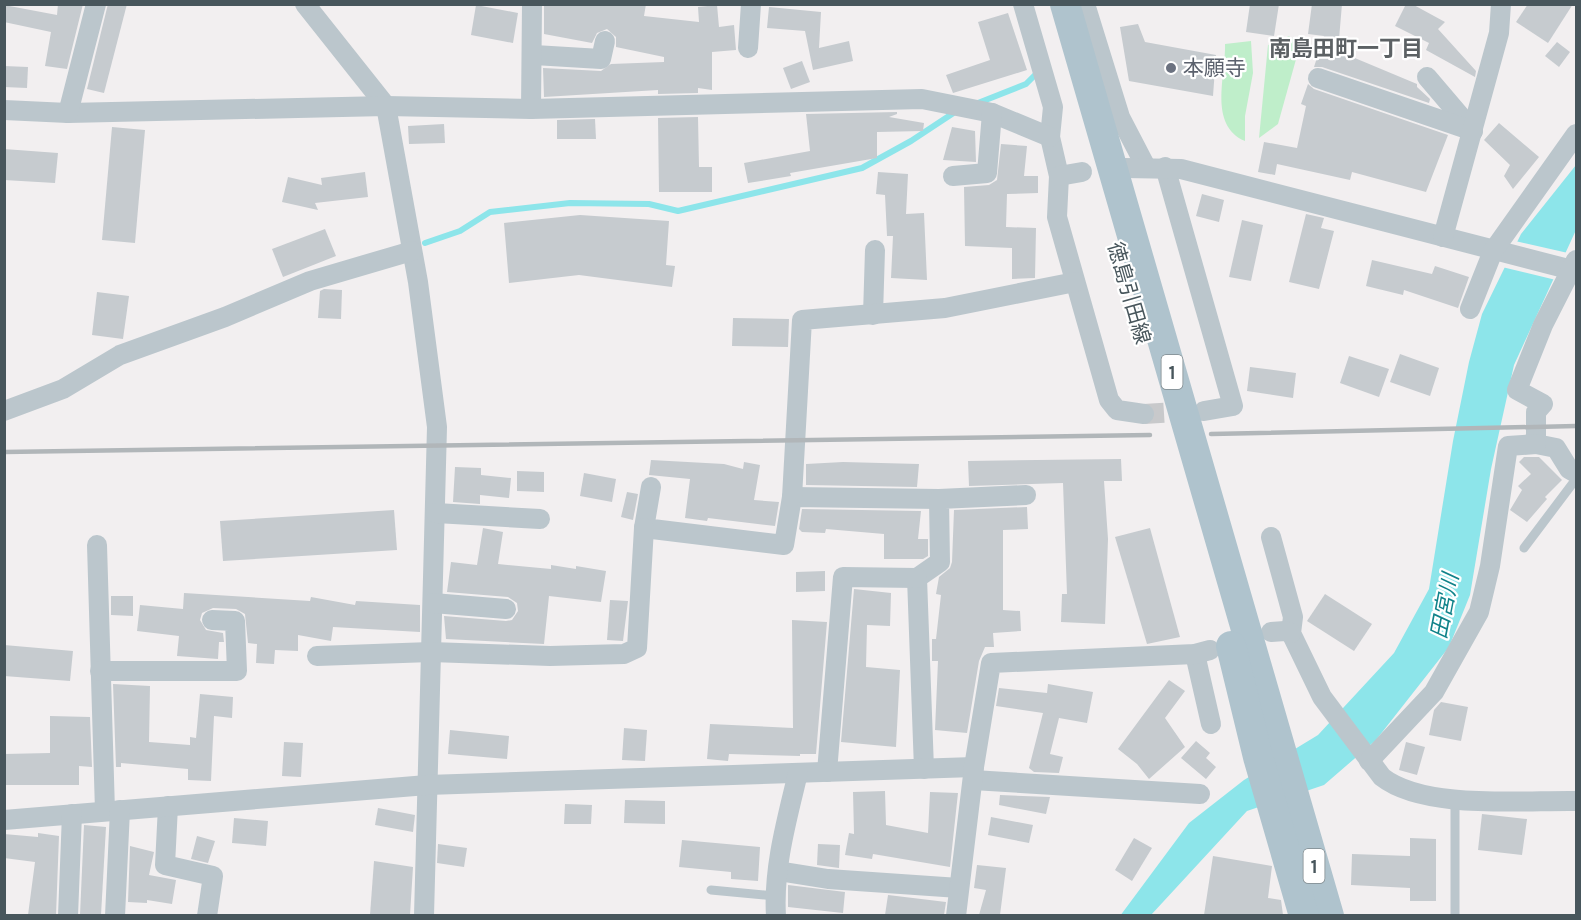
<svg xmlns="http://www.w3.org/2000/svg" width="1581" height="920" font-family="Karla,'Noto Sans JP',sans-serif">
  <style>
    .green { fill: #bfeeca }
    .water { fill: #8de5ea }
    .pier { fill: #f2eff0 }
    .lines { fill: none; stroke-linecap: round; stroke-linejoin: round }
    .stream { stroke: #8de5ea; stroke-width: 6 }
    .building { fill: #c6cbcf }
    .street-tunnel { stroke: #c8c9cb; stroke-width: 20; stroke-dasharray: 20 10; stroke-linecap: butt }
    .lane { stroke: #bbc6cc; stroke-width: 9 }
    .street { stroke: #bbc6cc; stroke-width: 20 }
    .primary { stroke: #afc3cd; stroke-width: 30 }
    .rail { stroke: #b1b6b9; stroke-width: 4.5 }
    .worship-dot { fill: #6b7280; stroke: #fff; stroke-width: 2 }
    .labels { text-anchor: middle; stroke-width: 4.5; stroke-linejoin: round; paint-order: stroke }
    .shield { fill: #fff; stroke: #7f898d; stroke-width: 1.5 }
    .shield-label { font-size: 20px; font-weight: bold; fill: #48565c }
    .worship-label { font-size: 21px; fill: #5b616d; stroke: #fff; text-anchor: start }
    .street-label { font-size: 21px; fill: #48565c; stroke: #fff }
    .neighbourhood-label { font-size: 22px; font-weight: bold; fill: #5c6164; stroke: #fff }
    .water-label { font-size: 22px; font-style: italic; fill: #108289; stroke: #fff }
  </style>
  <rect width="100%" height="100%" fill="#f2eff0"/>
  <!-- green -->
  <g class="green">
    <path d="M1289,36L1300,45L1278,124L1259,138L1268,45Z"/>
    <path d="M1251,41L1253,73L1245,116V141C1208,125 1226,76 1225,44Z"/>
  </g>
  <!-- water -->
  <path class="water" d="M1576,165V230L1514,365L1491,469L1470,595L1449,647L1376,740L1324,785L1247,811L1151,915L1120,916L1189,823L1244,780L1318,735L1394,653L1429,589L1453,441L1469,362L1482,314L1521,234Z"/>
  <!-- pier -->
  <path class="pier" d="M1515,241L1568,253L1556,280L1502,267Z"/>
  <g class="lines">
    <!-- stream -->
    <g class="stream">
      <path d="M978,103L1026,84L1036,74"/>
      <path d="M425,243L460,231L490,212L570,203L649,204L678,211L862,168L911,141L955,112"/>
    </g>
  </g>
  <!-- building -->
  <g class="building">
    <path d="M58,4H83L67,69L45,66L51,32L4,22V5L57,15Z"/>
    <path d="M108,4H127L104,93L87,89Z"/>
    <path d="M544,4H646L644,16L699,22L698,7L717,5L719,27L734,25L736,50L712,52V90L698,88V93L658,94V90L544,97L543,68L601,71L611,64L664,62V57L616,47V37L607,29L597,33L592,43L544,34Z"/>
    <path d="M1250,4H1279L1274,36L1246,32Z"/>
    <path d="M1312,4H1342L1338,51L1417,84V87L1430,99L1429,103L1322,67H1314L1324,36L1308,34Z"/>
    <path d="M1406,4H1412L1445,22L1438,29L1476,71L1475,77L1426,50L1429,43L1395,26Z"/>
    <path d="M1528,4H1573L1548,43L1516,22Z"/>
    <path d="M476,5L518,13L513,43L471,35Z"/>
    <path d="M769,7L821,12L819,48L849,41L853,61L813,70L805,31L767,28Z"/>
    <path d="M1008,13L1027,70L953,93L946,75L990,60L978,22Z"/>
    <path d="M1138,24L1145,42L1216,55L1213,96L1129,81L1120,27Z"/>
    <path d="M1557,42L1570,52L1559,67L1545,56Z"/>
    <path d="M802,61L810,82L791,89L783,68Z"/>
    <path d="M4,66L28,67L27,88L4,87Z"/>
    <path d="M1308,84L1314,89L1448,135L1426,192L1352,172L1350,180L1277,164L1275,175L1258,172L1264,142L1297,148L1306,106L1301,104Z"/>
    <path d="M897,112V114L889,117L924,123L923,131L877,132V158L790,173L791,176L748,183L744,163L810,151L806,114Z"/>
    <path d="M698,117L699,167H712V192H659L658,118Z"/>
    <path d="M595,119L596,139H557V120Z"/>
    <path d="M1499,123L1539,157L1513,189L1504,176L1510,165L1484,140Z"/>
    <path d="M444,124L445,143L409,144L408,126Z"/>
    <path d="M112,127L145,130L135,243L102,240Z"/>
    <path d="M952,127L975,131L976,162L943,160Z"/>
    <path d="M1001,144L1027,146L1024,176H1038V193L1007,194L1006,227L1036,228L1035,278L1012,279V248L965,246L964,187L989,185L997,180Z"/>
    <path d="M4,149L58,153L55,183L4,180Z"/>
    <path d="M365,172L368,197L315,203L318,210L282,202L288,177L322,185L321,178Z"/>
    <path d="M878,172L908,174L906,214L924,213L927,280L891,278L893,236H887L885,195L876,194Z"/>
    <path d="M1202,194L1224,200L1219,222L1196,216Z"/>
    <path d="M1306,214L1324,218L1321,228L1334,231L1319,289L1289,282Z"/>
    <path d="M580,215L669,221L666,265L675,266L672,287L579,275L509,283L504,223Z"/>
    <path d="M1242,220L1263,225L1251,281L1229,277Z"/>
    <path d="M325,229L336,256L283,277L272,249Z"/>
    <path d="M1372,260L1432,274L1435,266L1469,277L1458,308L1404,290L1403,295L1366,286Z"/>
    <path d="M324,289L342,290L341,319L318,318L320,291Z"/>
    <path d="M97,292L129,296L123,339L92,335Z"/>
    <path d="M733,318L789,319L788,347L732,346Z"/>
    <path d="M1400,354L1439,368L1430,396L1390,382Z"/>
    <path d="M1349,356L1389,369L1379,397L1340,383Z"/>
    <path d="M1250,367L1296,373L1293,398L1247,391Z"/>
    <path d="M1524,457H1539L1562,480L1545,497L1547,499L1527,522L1510,510L1522,490L1518,486L1531,474L1519,462Z"/>
    <path d="M1121,459L1122,481H1104L1108,539L1105,624L1061,622L1062,594H1067L1063,483L969,486L968,461Z"/>
    <path d="M651,460L724,464L743,469L744,462L760,465L754,500L779,502L775,526L708,518L707,521L685,518L690,479L649,475Z"/>
    <path d="M843,462L919,464L917,487L806,485V464Z"/>
    <path d="M455,467L481,468V475L511,478L509,498L480,495V504L453,502Z"/>
    <path d="M517,471L544,472V492L517,491Z"/>
    <path d="M584,473L616,479L612,502L580,496Z"/>
    <path d="M627,492L638,494L633,520L621,517Z"/>
    <path d="M1027,507L1028,529L1003,530V610L1020,611L1021,631L993,633L994,647H985L979,661L967,733L935,730L938,661H932V639H936L941,595L936,594L939,577L950,568L952,562L954,510Z"/>
    <path d="M802,509L921,511L918,539H928V556L923,559H884V534L826,529L825,533L802,532L799,529Z"/>
    <path d="M394,510L397,550L223,561L220,521Z"/>
    <path d="M483,528L503,532L498,564L551,569V565L576,569V566L606,571L601,602L549,596L544,644L446,639L444,616L506,621L512,620L518,611L517,603L508,597L447,592L451,562L477,565Z"/>
    <path d="M1150,528L1180,637L1147,644L1115,537Z"/>
    <path d="M825,571V591L796,592V572Z"/>
    <path d="M854,589L891,593L890,626L867,625L866,667L900,670L896,747L841,742Z"/>
    <path d="M184,593L310,601L311,597L355,605L356,601L420,605V632L333,627L331,641L298,635V651L275,650L274,664L256,663L257,644L248,643L245,614L236,609L213,608L202,613L200,620L206,630L223,633L224,642H219L218,659L177,656L179,636L137,631L140,605L183,609Z"/>
    <path d="M1325,594L1372,624L1354,651L1307,621Z"/>
    <path d="M111,596H133V616L111,615Z"/>
    <path d="M610,600L628,601L623,641L607,640Z"/>
    <path d="M792,620L827,622L816,754H800V756L729,754L728,761L707,759L710,724L793,728Z"/>
    <path d="M4,645L73,651L70,681L4,676Z"/>
    <path d="M1169,680L1185,691L1165,718L1185,747L1149,779L1137,764L1118,749Z"/>
    <path d="M113,684L150,686L149,742L190,745V737L196,738L200,694L233,697L232,718L214,716L211,781L188,780V769L121,763V767H116Z"/>
    <path d="M1048,684L1093,692L1087,723L1059,718L1050,754L1063,757L1059,773L1034,772L1029,768L1043,713L996,706L999,688L1047,693Z"/>
    <path d="M1441,702L1468,707L1461,741L1429,735L1434,710Z"/>
    <path d="M50,716L90,717L92,767L79,766V785H4V754L50,753Z"/>
    <path d="M624,728L647,730L645,761L622,760Z"/>
    <path d="M450,730L509,736L507,759L448,754Z"/>
    <path d="M1196,741L1210,753L1206,758L1216,767L1206,779L1181,758Z"/>
    <path d="M284,742L303,743L301,777L282,776Z"/>
    <path d="M1406,742L1425,747L1417,775L1399,770Z"/>
    <path d="M885,791L886,825L928,833L930,792L958,793L950,867L873,854L872,859L845,855L849,833L854,834L853,792Z"/>
    <path d="M1000,795L1050,797L1046,814L999,805Z"/>
    <path d="M625,800L665,801V824L624,823Z"/>
    <path d="M565,804L592,805L591,824H564Z"/>
    <path d="M378,808L415,815L413,832L375,825Z"/>
    <path d="M1482,814L1527,819L1522,855L1478,850Z"/>
    <path d="M991,817L1033,825L1029,843L988,835Z"/>
    <path d="M234,818L268,821L266,846L232,843Z"/>
    <path d="M84,825L106,827L101,915H80Z"/>
    <path d="M38,833L59,836L56,915H28L35,862L4,858V834L38,837Z"/>
    <path d="M197,836L215,841L208,863L191,859Z"/>
    <path d="M1134,838L1152,848L1132,881L1115,870Z"/>
    <path d="M1410,838L1436,839V901H1410V888L1351,885L1352,854L1410,856Z"/>
    <path d="M682,840L760,847L758,881L731,879V872L679,867Z"/>
    <path d="M438,844L467,848L464,867L437,863Z"/>
    <path d="M818,844L840,845L839,868L817,865Z"/>
    <path d="M130,846L154,852L149,875L176,880L172,904L147,900V903L128,902Z"/>
    <path d="M1213,856L1272,866L1268,898L1281,900L1283,915H1204Z"/>
    <path d="M374,861L413,867L410,915H370Z"/>
    <path d="M977,865L1006,868L1000,915H979L986,890L974,888Z"/>
    <path d="M788,885L845,892L843,913L788,907Z"/>
    <path d="M888,895L946,902L944,915H885Z"/>
  </g>
  <g class="lines">
    <!-- street-tunnel -->
    <path class="street-tunnel" d="M1144,414L1192,411"/>
    <!-- lane -->
    <g class="lane">
      <path d="M1524,548L1576,479"/>
      <path d="M1455,799V916"/>
      <path d="M711,890L775,896"/>
    </g>
    <!-- street -->
    <g class="street">
      <path d="M305,4L386,106L418,282L437,427L424,916"/>
      <path d="M1023,4L1053,107L1050,137L1059,176L1057,217L1109,400L1117,410L1144,414"/>
      <path d="M1085,4L1120,117L1146,167"/>
      <path d="M748,48L751,4"/>
      <path d="M534,55L601,59L605,41"/>
      <path d="M1427,77L1473,131"/>
      <path d="M1318,78L1473,131"/>
      <path d="M531,109L532,4"/>
      <path d="M4,110L68,113L386,106L531,109L922,99L992,113L1050,137"/>
      <path d="M68,113L96,4"/>
      <path d="M1165,167L1233,406L1204,411"/>
      <path d="M1125,168L1181,169L1576,271"/>
      <path d="M953,176L987,173L992,113"/>
      <path d="M1059,176L1082,172"/>
      <path d="M1443,237L1499,33L1501,4"/>
      <path d="M1576,260L1543,325L1517,390L1543,404L1536,412V444L1556,448L1569,469L1576,473"/>
      <path d="M1470,309L1493,251L1576,134"/>
      <path d="M873,315L875,250"/>
      <path d="M4,411L63,389L120,355L225,317L310,281L412,251"/>
      <path d="M651,487L644,528L784,545L792,497L939,499"/>
      <path d="M792,497L802,320L945,308L1075,282"/>
      <path d="M436,513L540,519"/>
      <path d="M1271,537L1293,617L1291,633L1322,697L1382,777C1424,810 1523,800 1576,801"/>
      <path d="M97,545L105,811"/>
      <path d="M433,603L506,609"/>
      <path d="M1271,632L1285,631L1291,633"/>
      <path d="M1195,654L1211,724"/>
      <path d="M317,656L431,652L550,656L624,654L637,648L644,528"/>
      <path d="M100,671H237L235,621L212,620"/>
      <path d="M1369,761L1434,692L1479,612L1490,566L1508,446L1536,444"/>
      <path d="M924,769L917,578L940,562L939,499L1026,495"/>
      <path d="M827,772L843,577L917,578"/>
      <path d="M973,780L1200,794"/>
      <path d="M168,806L165,865L213,876L207,916"/>
      <path d="M4,820L427,785L974,767"/>
      <path d="M778,871L828,879L959,888"/>
      <path d="M68,916L72,814"/>
      <path d="M115,916L120,810"/>
      <path d="M776,916C773,868 787,819 798,773"/>
      <path d="M956,916L974,767L991,663L1195,654L1210,650"/>
    </g>
    <!-- primary -->
    <g class="primary">
      <path d="M1065,4L1329,916"/>
      <path d="M1231,646L1258,757L1304,916"/>
    </g>
    <!-- rail -->
    <g class="rail">
      <path d="M1211,434L1576,426"/>
      <path d="M4,452L1150,435"/>
    </g>
  </g>
  <!-- markers -->
  <circle class="worship-dot" cx="1171" cy="68" r="6"/>
  <g class="labels">
    <!-- shield labels -->
    <g class="shield">
      <rect x="1161.5" y="355" width="21" height="34" rx="4.5"/>
      <rect x="1303.5" y="849" width="21" height="34" rx="4.5"/>
    </g>
    <g class="shield-label">
      <text x="1172" y="379">1</text>
      <text x="1314" y="873">1</text>
    </g>
    <!-- worship labels -->
    <g class="worship-label">
      <text x="1183" y="75">本願寺</text>
    </g>
    <!-- street labels -->
    <g class="street-label">
      <text transform="translate(1129 293) rotate(74)" y="7">徳島引田線</text>
    </g>
    <!-- neighbourhood labels -->
    <g class="neighbourhood-label">
      <text x="1346" y="56">南島田町一丁目</text>
    </g>
    <!-- water labels -->
    <g class="water-label">
      <text transform="translate(1444 606) rotate(-79)" y="8">田宮川</text>
    </g>
  </g>
  <!-- border -->
  <rect width="1581" height="920" fill="none" stroke="#48565c" stroke-width="12"/>
</svg>
